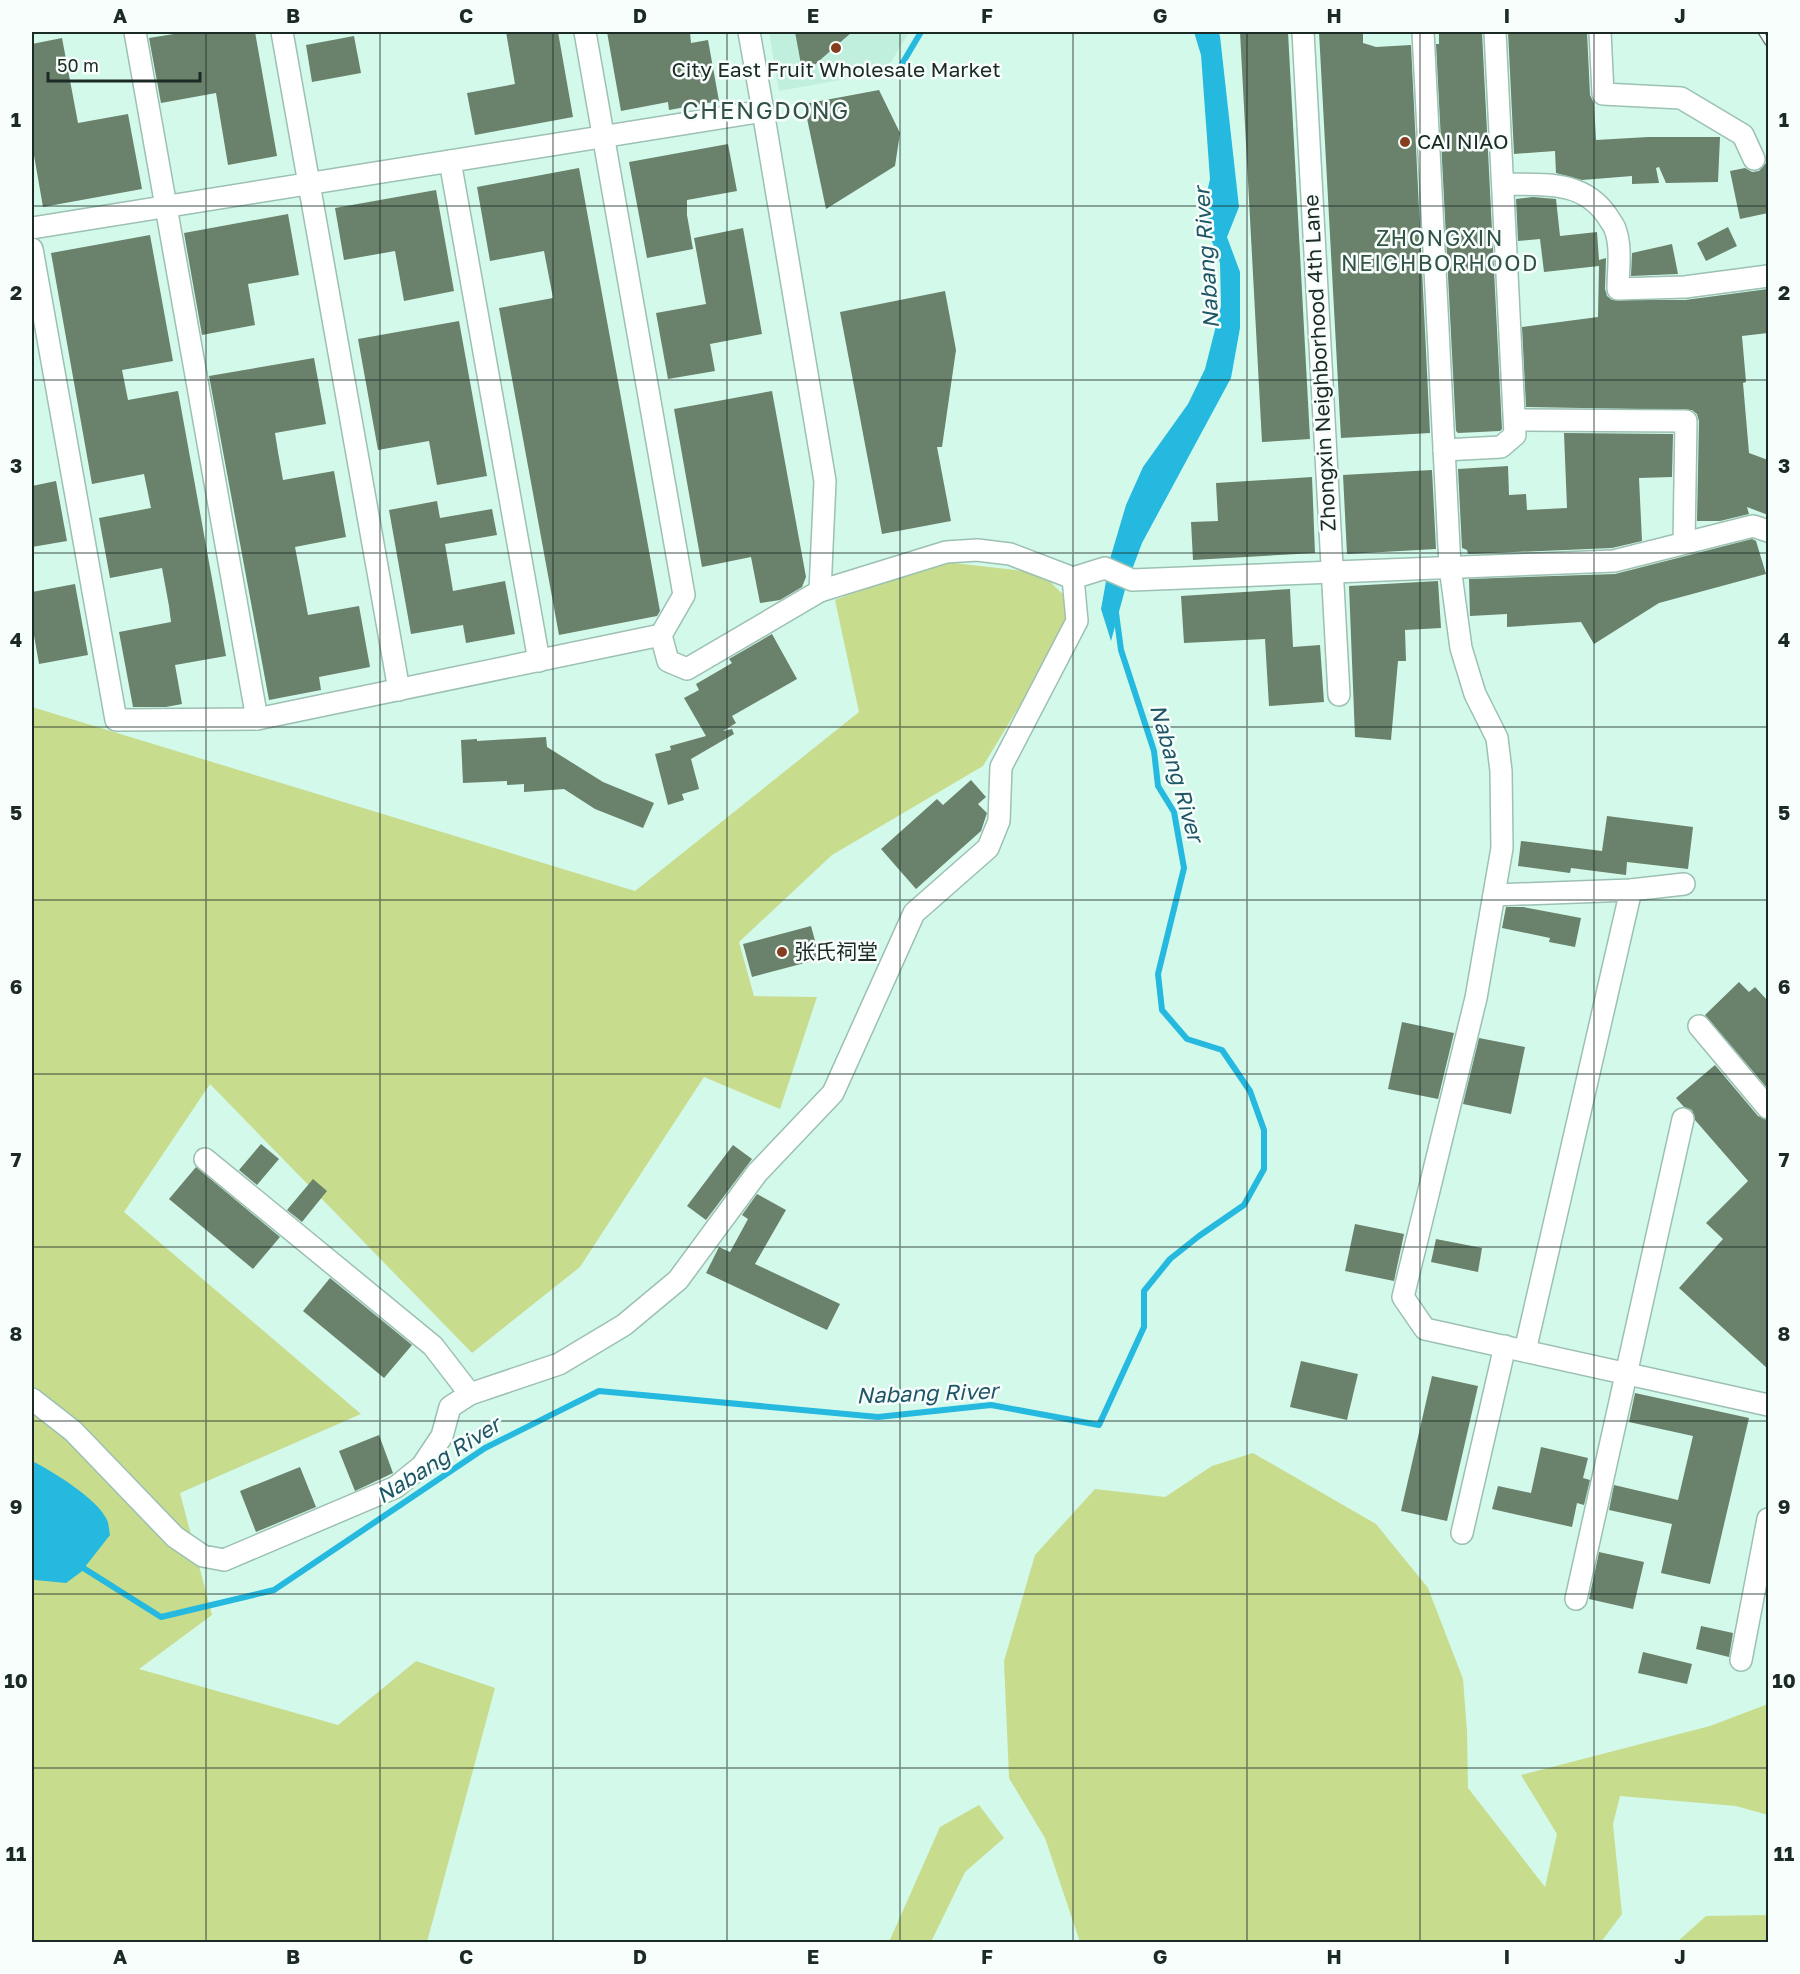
<svg xmlns="http://www.w3.org/2000/svg" width="1800" height="1974" font-family="'Golos Text','Noto Sans SC',sans-serif">
  <style>
    .built { fill: #c1efde }
    .green { fill: #c8dc8e }
    .water { fill: #25b9e0 }
    .lines { fill: none; stroke-linecap: round; stroke-linejoin: round }
    .stream { stroke: #25b9e0; stroke-width: 6 }
    .building { fill: #6a816b }
    .minor-casing { stroke: #9cc0b2; stroke-width: 24 }
    .minor { stroke: #fff; stroke-width: 21 }
    .rail-casing { stroke: #5f756d; stroke-width: 7 }
    .rail { stroke: #f7fefb; stroke-width: 4.5; stroke-dasharray: 14; stroke-linecap: butt }
    .grid { fill: none; stroke: #1c2a25; stroke-width: 1.5; stroke-opacity: 0.55 }
    .poi-dot { fill: #853e1d; stroke: #f7fefb; stroke-width: 2 }
    .labels { text-anchor: middle; stroke-width: 5; stroke-linejoin: round; paint-order: stroke }
    .poi-label { font-size: 21px; fill: #1c2a25; stroke: #f7fefb; text-anchor: start }
    .street-label { font-size: 21px; fill: #1c2a25; stroke: #f7fefb }
    .neighbourhood-label { font-size: 22px; letter-spacing: 1.5px; fill: #325247; stroke: #f7fefb }
    .water-label { font-size: 22px; font-style: italic; fill: #1f5667; stroke: #f7fefb }
    .quarter-label { font-size: 24px; letter-spacing: 1.5px; fill: #325247; stroke: #f7fefb }
    .neatline { fill: none; stroke: #1c2a25; stroke-width: 2 }
    .grid-label { font-size: 20px; text-anchor: middle; font-weight: bold; fill: #1c2a25 }
  </style>
  <rect width="100%" height="100%" fill="#d3f9eb"/>
  <!-- built -->
  <path class="built" d="M769,32H909L890,64L846,79L779,91Z"/>
  <!-- green -->
  <g class="green">
    <path d="M936,561L1041,573L1078,609L983,766L832,855L739,942L754,996L817,997L780,1109L704,1077L580,1267L472,1353L210,1084L124,1212L361,1414L180,1493L212,1615L139,1669L338,1725L416,1661L495,1688L427,1942H32V707L635,891L859,712L835,600Z"/>
    <path d="M1253,1453L1376,1524L1428,1588L1463,1679L1467,1731L1468,1788L1545,1887L1557,1834L1521,1775L1710,1726L1768,1704V1815L1736,1806L1620,1796L1613,1824L1622,1914L1601,1942H1080L1045,1838L1009,1778L1004,1661L1035,1555L1095,1489L1165,1497L1212,1466Z"/>
    <path d="M979,1805L1004,1838L965,1872L931,1942H889L940,1827Z"/>
    <path d="M1768,1915V1942H1677L1706,1916Z"/>
  </g>
  <!-- water -->
  <g class="water">
    <path d="M1194,32H1218L1220,36L1239,207L1227,237L1240,272V328L1231,378L1142,543L1126,586L1111,641L1101,609L1110,559L1126,505L1143,467L1188,404L1205,369L1221,306L1220,263L1202,215L1210,179L1201,55Z"/>
    <path d="M32,1461C52,1471 98,1499 107,1520C109,1524 109,1530 110,1535L81,1572L66,1583L35,1580L32,1577Z"/>
  </g>
  <g class="lines">
    <!-- stream -->
    <g class="stream">
      <path d="M899,69L921,32"/>
      <path d="M77,1564L161,1617L274,1590L485,1448L599,1391L878,1417L991,1405L1099,1425L1144,1327V1291L1170,1259L1199,1236L1244,1205L1264,1169V1130L1250,1091L1222,1050L1187,1039L1162,1010L1158,974L1184,868L1174,812L1158,786L1154,751L1121,650L1116,613"/>
    </g>
  </g>
  <!-- building -->
  <g class="building">
    <path d="M186,32H255L277,156L228,165L216,93L161,103L149,38Z"/>
    <path d="M506,32H558L573,117L475,135L467,93L515,84Z"/>
    <path d="M607,32H690L691,43L708,40L719,101L669,110L668,102L621,111Z"/>
    <path d="M795,32H852L803,75Z"/>
    <path d="M1240,32H1288L1310,439L1262,442Z"/>
    <path d="M1319,32H1363V43L1376,47L1411,45L1430,433L1341,438Z"/>
    <path d="M1439,32H1482L1502,429L1500,431L1458,433L1456,431L1436,44H1439Z"/>
    <path d="M1508,32H1587L1590,95L1594,103L1596,140L1648,137H1720L1718,182L1666,183L1659,167L1656,168L1659,183L1632,184V176L1582,180L1556,173L1555,151L1514,154Z"/>
    <path d="M354,36L361,73L312,82L306,45Z"/>
    <path d="M62,38L78,123L128,114L142,189L43,207L32,144V44Z"/>
    <path d="M879,90L900,133L895,166L826,209L804,104Z"/>
    <path d="M728,144L737,191L687,200V215L693,249L647,258L629,162Z"/>
    <path d="M1766,163H1768V213L1740,219L1730,171L1745,168L1752,172L1759,171Z"/>
    <path d="M579,168L660,611L657,616L559,635L499,308L553,298L548,272L544,251L490,261L477,187Z"/>
    <path d="M436,190L454,291L404,301L395,251L344,260L335,208Z"/>
    <path d="M1533,197L1556,199L1560,236L1597,232L1599,260L1606,258L1605,289L1607,296L1612,300H1685L1768,289V333L1742,336L1746,382L1743,383L1749,453L1768,460V515L1747,507L1749,514L1720,521H1697L1699,421L1697,414L1692,410L1526,407L1522,327L1598,317L1599,266L1544,272L1540,239L1518,241L1516,199Z"/>
    <path d="M288,214L299,275L248,284L255,325L202,335L184,233Z"/>
    <path d="M1728,227L1737,246L1706,261L1697,243Z"/>
    <path d="M743,228L762,334L710,344L715,371L668,379L656,313L706,304L694,238Z"/>
    <path d="M150,235L173,361L122,370L128,400L178,391L226,656L175,665L182,704L166,707H133L119,632L171,622L169,606L162,568L110,578L99,518L151,508L144,474L92,484L51,253Z"/>
    <path d="M1672,244L1678,274L1631,276L1632,253Z"/>
    <path d="M945,291L956,350L942,447H937L951,521L882,534L840,312Z"/>
    <path d="M459,321L487,476L437,485L429,441L378,450L358,339Z"/>
    <path d="M314,358L326,424L275,433L278,452L283,480L334,471L346,537L295,547L308,615L359,606L370,667L319,677L321,690L269,700L209,376Z"/>
    <path d="M772,391L806,577L802,587L780,600L760,603L751,557L702,567L674,409Z"/>
    <path d="M1564,433L1673,434L1672,477L1639,478L1642,541L1612,548L1468,554L1467,550L1462,548L1458,469L1508,466L1509,495L1526,494L1527,510L1567,508Z"/>
    <path d="M1432,470L1436,549L1347,554L1343,475Z"/>
    <path d="M1312,477L1315,553L1193,560L1191,522L1218,521L1216,483Z"/>
    <path d="M56,481L67,541L32,547V486Z"/>
    <path d="M437,501L440,518L492,509L497,535L445,544L453,591L505,581L515,634L466,643L463,625L411,634L389,510Z"/>
    <path d="M1752,539L1756,541L1766,574L1659,603L1594,644L1581,622L1507,627V614L1470,616L1469,579L1615,574Z"/>
    <path d="M1438,581L1441,628L1405,630L1406,661H1398L1391,740L1355,737L1349,586Z"/>
    <path d="M75,584L88,655L39,664L32,624V592Z"/>
    <path d="M1290,589L1293,647L1320,645L1324,702L1269,706L1265,639L1184,643L1181,596Z"/>
    <path d="M772,634L797,679L732,716L736,723L723,731L732,729L734,734L691,759L699,789L682,794L684,800L668,805L655,754L671,750L670,746L706,736L684,698L699,690L696,684L732,663L729,659Z"/>
    <path d="M546,737L547,747L603,782L654,803L643,828L595,809L564,789L524,792V784L507,785V781L463,783L461,740L477,739V741Z"/>
    <path d="M971,780L986,797L978,804L987,813L981,831L916,889L881,849L937,799L943,805Z"/>
    <path d="M1607,816L1693,827L1688,869L1627,862L1626,875L1571,868L1570,873L1518,866L1521,841L1602,851Z"/>
    <path d="M1506,907H1523L1581,918L1575,947L1549,942L1550,938L1502,928Z"/>
    <path d="M811,926L820,959L752,977L743,944Z"/>
    <path d="M1739,982L1749,992L1755,987L1768,1001V1089L1705,1015Z"/>
    <path d="M1402,1022L1454,1033L1438,1099L1388,1089Z"/>
    <path d="M1479,1038L1525,1047L1511,1114L1463,1104Z"/>
    <path d="M1715,1065L1758,1116L1768,1120V1369L1679,1288L1723,1239L1706,1223L1748,1181L1695,1120L1692,1110L1684,1107L1676,1098Z"/>
    <path d="M261,1144L279,1159L257,1185L239,1170Z"/>
    <path d="M733,1145L752,1159L706,1220L687,1206Z"/>
    <path d="M196,1167L280,1237L253,1269L169,1199Z"/>
    <path d="M313,1179L327,1191L302,1222L287,1210Z"/>
    <path d="M757,1194L786,1210L755,1264L840,1304L827,1330L706,1273L719,1247L730,1252L748,1219L742,1215Z"/>
    <path d="M1355,1224L1404,1234L1394,1281L1345,1271Z"/>
    <path d="M1436,1239L1482,1248L1478,1272L1431,1262Z"/>
    <path d="M330,1278L412,1345L384,1378L303,1311Z"/>
    <path d="M1301,1361L1358,1374L1347,1420L1290,1407Z"/>
    <path d="M1432,1376L1478,1386L1447,1521L1401,1511Z"/>
    <path d="M1635,1393L1749,1418L1710,1584L1661,1573L1672,1524L1609,1510L1614,1485L1678,1500L1693,1436L1629,1422Z"/>
    <path d="M379,1435L393,1473L355,1491L339,1451Z"/>
    <path d="M1541,1447L1588,1458L1583,1478L1590,1480L1584,1505L1577,1503L1572,1527L1492,1509L1498,1486L1531,1493Z"/>
    <path d="M300,1467L316,1507L256,1532L240,1491Z"/>
    <path d="M1599,1552L1644,1562L1633,1609L1589,1599Z"/>
    <path d="M1701,1626L1733,1633L1729,1657L1696,1649Z"/>
    <path d="M1643,1652L1692,1664L1687,1684L1638,1673Z"/>
  </g>
  <g class="lines">
    <defs>
      <g id="minor">
        <path d="M135,32L257,719"/>
        <path d="M282,32L399,690"/>
        <path d="M585,32L684,595L661,635L668,661L687,669L820,591"/>
        <path d="M1303,32L1339,695"/>
        <path d="M1423,32L1450,567L1461,648L1475,694L1497,738L1501,771L1502,848L1476,998L1403,1297L1425,1329L1768,1405"/>
        <path d="M1600,32L1603,94L1681,98L1743,135L1754,159"/>
        <path d="M763,111L825,481L820,591L946,552L977,550L1010,554L1073,578L1105,568L1132,580L1614,561L1753,526L1768,531"/>
        <path d="M450,161L539,661"/>
        <path d="M1503,184C1543,185 1583,179 1608,217C1610,221 1614,225 1615,229C1622,247 1618,270 1618,289L1685,287L1768,276"/>
        <path d="M32,228L763,111L749,32"/>
        <path d="M32,249L116,720L257,719L661,635"/>
        <path d="M1515,420L1686,421L1684,543"/>
        <path d="M1444,450L1501,447L1515,435L1495,32"/>
        <path d="M1494,895L1631,890L1684,884"/>
        <path d="M1699,1026L1768,1108"/>
        <path d="M205,1159L433,1346L470,1394"/>
        <path d="M1525,1351L1631,890"/>
        <path d="M32,1399L73,1431L175,1537L203,1556L224,1560L396,1487L422,1466L442,1436L450,1407L470,1394L559,1364L624,1325L678,1280L757,1173L833,1093L914,913L988,848L999,821L1001,767L1077,621L1073,578"/>
        <path d="M1462,1533L1505,1346"/>
        <path d="M1576,1599L1683,1119"/>
        <path d="M1741,1660L1768,1519"/>
      </g>
    </defs>
    <!-- minor casing -->
    <use href="#minor" class="minor-casing"/>
    <!-- minor -->
    <use href="#minor" class="minor"/>
    <defs>
      <path id="rail" d="M1761,32L1768,43"/>
    </defs>
    <!-- rail casing -->
    <use href="#rail" class="rail-casing"/>
    <!-- rail -->
    <use href="#rail" class="rail"/>
  </g>
  <!-- grid -->
  <path class="grid" d="M206,32V1942M380,32V1942M553,32V1942M727,32V1942M900,32V1942M1073,32V1942M1247,32V1942M1420,32V1942M1594,32V1942M32,206H1768M32,380H1768M32,553H1768M32,727H1768M32,900H1768M32,1074H1768M32,1247H1768M32,1421H1768M32,1594H1768M32,1768H1768"/>
  <!-- markers -->
  <g class="poi-dot">
    <circle cx="836" cy="48" r="6"/>
    <circle cx="1405" cy="142" r="6"/>
    <circle cx="782" cy="952" r="6"/>
  </g>
  <g class="labels">
    <!-- poi labels -->
    <g class="poi-label">
      <text x="836" y="77" text-anchor="middle">City East Fruit Wholesale Market</text>
      <text x="1417" y="149">CAI NIAO</text>
      <text x="794" y="959">张氏祠堂</text>
    </g>
    <!-- street labels -->
    <g class="street-label">
      <text transform="translate(1320 363) rotate(-93)" y="7">Zhongxin Neighborhood 4th Lane</text>
    </g>
    <!-- neighbourhood labels -->
    <g class="neighbourhood-label">
      <text x="1440" y="246">ZHONGXIN<tspan x="1440" dy="25">NEIGHBORHOOD</tspan></text>
    </g>
    <!-- water labels -->
    <g class="water-label">
      <text transform="translate(1206 258) rotate(-94)" y="8">Nabang River</text>
      <text transform="translate(1177 773) rotate(74)" y="8">Nabang River</text>
      <text transform="translate(927 1393) rotate(-2)" y="8">Nabang River</text>
      <text transform="translate(438 1460) rotate(-32)" y="8">Nabang River</text>
    </g>
    <!-- quarter labels -->
    <g class="quarter-label">
      <text x="766" y="119">CHENGDONG</text>
    </g>
  </g>
  <!-- border -->
  <rect width="1800" height="1974" fill="none" stroke="#f7fefb" stroke-width="66"/>
  <!-- scale -->
  <path d="M48 72v9h152v-9" fill="none" stroke="#1c2a25" stroke-width="3"/>
  <text x="57" y="72" font-size="18" fill="#1c2a25" stroke="#f7fefb" stroke-width="4.5" paint-order="stroke">50 m</text>
  <rect x="33" y="33" width="1734" height="1908" class="neatline"/>
  <g class="grid-label">
    <text x="120" y="23">A</text>
    <text x="293" y="23">B</text>
    <text x="466" y="23">C</text>
    <text x="640" y="23">D</text>
    <text x="813" y="23">E</text>
    <text x="987" y="23">F</text>
    <text x="1160" y="23">G</text>
    <text x="1334" y="23">H</text>
    <text x="1507" y="23">I</text>
    <text x="1680" y="23">J</text>
    <text x="16" y="127">1</text>
    <text x="1784" y="127">1</text>
    <text x="16" y="300">2</text>
    <text x="1784" y="300">2</text>
    <text x="16" y="473">3</text>
    <text x="1784" y="473">3</text>
    <text x="16" y="647">4</text>
    <text x="1784" y="647">4</text>
    <text x="16" y="820">5</text>
    <text x="1784" y="820">5</text>
    <text x="16" y="994">6</text>
    <text x="1784" y="994">6</text>
    <text x="16" y="1167">7</text>
    <text x="1784" y="1167">7</text>
    <text x="16" y="1341">8</text>
    <text x="1784" y="1341">8</text>
    <text x="16" y="1514">9</text>
    <text x="1784" y="1514">9</text>
    <text x="16" y="1688">10</text>
    <text x="1784" y="1688">10</text>
    <text x="16" y="1861">11</text>
    <text x="1784" y="1861">11</text>
    <text x="120" y="1964">A</text>
    <text x="293" y="1964">B</text>
    <text x="466" y="1964">C</text>
    <text x="640" y="1964">D</text>
    <text x="813" y="1964">E</text>
    <text x="987" y="1964">F</text>
    <text x="1160" y="1964">G</text>
    <text x="1334" y="1964">H</text>
    <text x="1507" y="1964">I</text>
    <text x="1680" y="1964">J</text>
  </g>
</svg>
